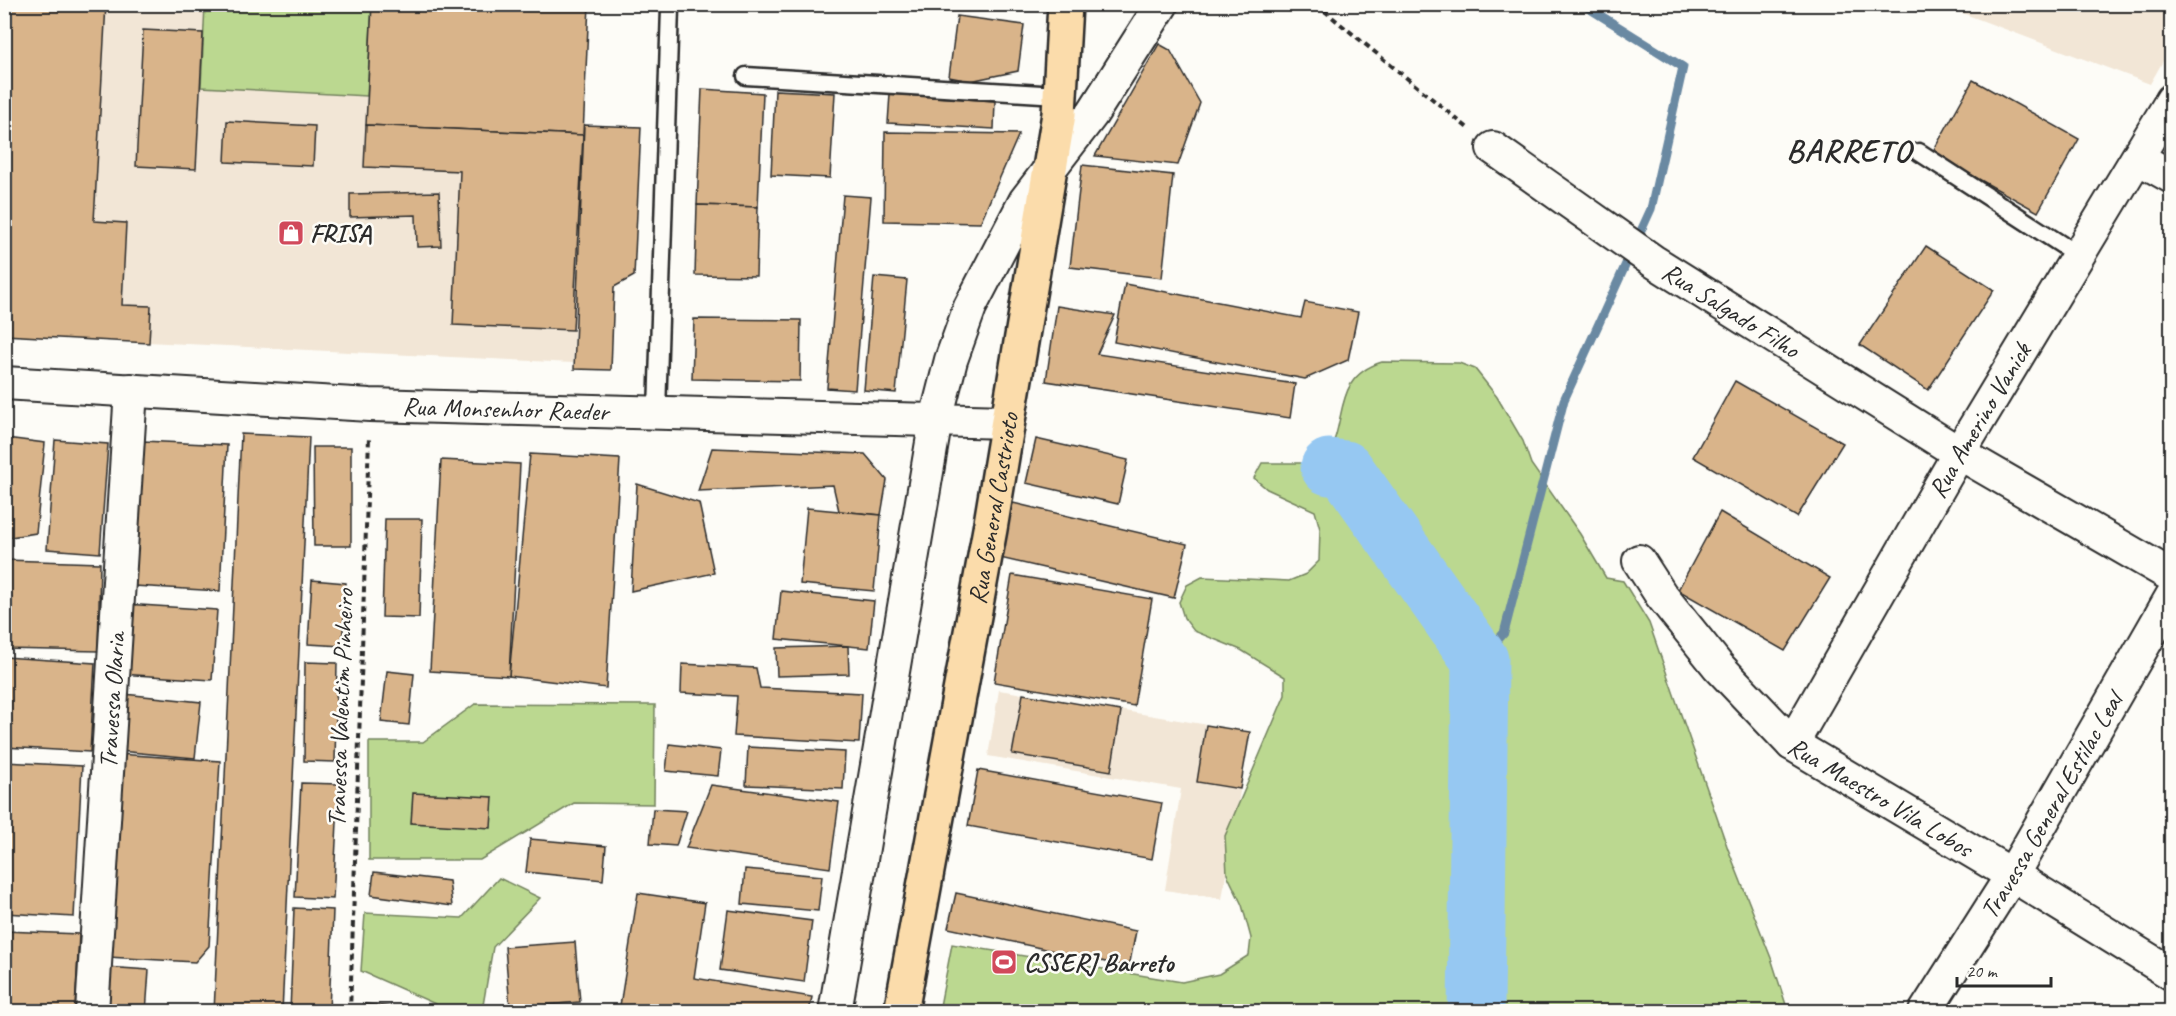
<svg xmlns="http://www.w3.org/2000/svg" width="2176" height="1016" font-family="Caveat,sans-serif">
  <style>
    .built { fill: #f2e6d6 }
    .green { fill: #bbd890; stroke: #73825e; stroke-width: 1.5 }
    .lines { fill: none; stroke-linecap: round; stroke-linejoin: round }
    .stream { stroke: #6b89a2; stroke-width: 9 }
    .river { stroke: #96c8f2; stroke-width: 57 }
    .building { fill: #d9b48a; stroke: #2b2b2b; stroke-width: 1.5 }
    .lane-casing { stroke: #2b2b2b; stroke-width: 21 }
    .street-casing { stroke: #2b2b2b; stroke-width: 36 }
    .primary-casing { stroke: #2b2b2b; stroke-width: 38 }
    .path { stroke: #2b2b2b; stroke-width: 4; stroke-dasharray: 6 4.5; stroke-linecap: butt }
    .lane { stroke: #fdfcf7; stroke-width: 16 }
    .street { stroke: #fdfcf7; stroke-width: 32 }
    .primary { stroke: #fbdcab; stroke-width: 33 }
    .labels { text-anchor: middle; stroke-width: 5; stroke-linejoin: round; paint-order: stroke }
    .poi-label { font-size: 26px; font-weight: bold; fill: #2b2b2b; stroke: #fdfcf7; text-anchor: start }
    .street-label { font-size: 26px; fill: #2b2b2b; stroke: #fdfcf7 }
    .district-label { font-size: 32px; font-weight: bold; letter-spacing: 1.5px; fill: #2b2b2b; stroke: #fdfcf7 }
  </style>
  <rect width="100%" height="100%" fill="#fdfcf7"/>
  <filter id="ink" filterUnits="userSpaceOnUse"><feTurbulence type="fractalNoise" baseFrequency=".0167" numOctaves="2"/><feDisplacementMap in="SourceGraphic" scale="12" xChannelSelector="R" yChannelSelector="G"/><feConvolveMatrix kernelMatrix="1 2 1 2 8 2 1 2 1" color-interpolation-filters="sRGB"/></filter>
  <g filter="url(#ink)">
    <!-- built -->
    <g class="built">
      <path d="M4,5H589L573,363L5,335Z"/>
      <path d="M1941,5H2171V47L2150,84Z"/>
      <path d="M999,690L1250,732L1222,899L1165,890L1181,789L988,756Z"/>
    </g>
    <!-- green -->
    <g class="green">
      <path d="M205,5H372L367,96L201,87Z"/>
      <path d="M1382,362L1459,363L1475,369L1497,397L1523,441L1531,464L1580,534L1606,578L1623,581L1649,623L1728,849L1771,958L1788,1011H939L952,944L1182,982L1219,974L1249,955L1251,938L1242,905L1227,874L1225,836L1285,695V677L1241,650L1194,631L1184,618L1179,602L1187,585L1202,577L1289,581L1306,574L1319,561L1320,529L1315,511L1267,489L1254,478L1262,463H1310L1326,458C1349,421 1331,378 1382,362Z"/>
      <path d="M475,704L655,705L654,804L574,803L480,860H369V742H423Z"/>
      <path d="M499,878L540,898L493,947L482,1011H451L361,971L365,913L462,918Z"/>
    </g>
    <g class="lines">
      <!-- stream -->
      <path class="stream" d="M1480,660L1504,633L1564,400L1651,209L1683,67L1582,4"/>
      <!-- river -->
      <path class="river" d="M1329,467L1345,469L1480,660L1476,1012"/>
    </g>
    <!-- building -->
    <g class="building">
      <path d="M4,4H106L94,221L126,223L122,305L151,306L149,343L4,335Z"/>
      <path d="M372,4H589L583,135L366,125Z"/>
      <path d="M957,16L1024,25L1018,71L970,81L949,77Z"/>
      <path d="M143,30L203,33L196,169L136,166Z"/>
      <path d="M1159,44L1170,50L1200,103L1178,165L1095,156Z"/>
      <path d="M1973,80L2079,139L2038,212L1932,153Z"/>
      <path d="M702,89L763,93L758,207L697,205Z"/>
      <path d="M775,90L835,93L830,178L771,175Z"/>
      <path d="M890,94L995,101L994,129L888,123Z"/>
      <path d="M227,121L315,126L313,166L225,162Z"/>
      <path d="M366,125L583,135L573,330L453,325L460,171L364,167Z"/>
      <path d="M584,125L641,127L634,276L614,287L611,370L574,369Z"/>
      <path d="M885,132L1019,134L980,223L884,221Z"/>
      <path d="M1082,165L1173,175L1162,278L1070,267Z"/>
      <path d="M439,192L441,246L417,247L416,215L350,217V194Z"/>
      <path d="M843,195L871,197L855,390L827,388Z"/>
      <path d="M697,205L758,207L756,276L695,275Z"/>
      <path d="M1926,246L1994,290L1928,390L1860,345Z"/>
      <path d="M874,277L907,280L896,393L864,390Z"/>
      <path d="M1125,284L1301,318L1305,302L1358,312L1348,360L1305,379L1114,342Z"/>
      <path d="M1057,306L1115,315L1097,354L1295,384L1290,418L1046,381Z"/>
      <path d="M694,319L801,320L800,381L692,379Z"/>
      <path d="M1735,381L1843,443L1797,517L1693,457Z"/>
      <path d="M241,434L309,437L282,1012H214Z"/>
      <path d="M6,438L45,443L36,533L4,538Z"/>
      <path d="M1036,439L1128,460L1118,504L1026,483Z"/>
      <path d="M55,440L108,444L100,553L47,549Z"/>
      <path d="M142,441L227,445L220,591L134,586Z"/>
      <path d="M313,447H351V546H314Z"/>
      <path d="M712,448L865,454L887,480L881,515L839,511L833,485L698,491Z"/>
      <path d="M530,454L620,459L606,688L509,676Z"/>
      <path d="M441,460L520,464L509,676L430,671Z"/>
      <path d="M637,484L699,503L714,573L631,591Z"/>
      <path d="M1013,503L1187,544L1174,598L1000,558Z"/>
      <path d="M807,508L881,515L874,591L800,584Z"/>
      <path d="M1720,512L1830,578L1785,651L1678,590Z"/>
      <path d="M385,519H422L419,618L382,617Z"/>
      <path d="M4,560L100,563L98,651L4,649Z"/>
      <path d="M1012,575L1152,599L1134,706L994,682Z"/>
      <path d="M312,580L346,583L342,646L308,644Z"/>
      <path d="M781,591L874,601L869,648L776,639Z"/>
      <path d="M125,604L217,610L212,680L120,674Z"/>
      <path d="M848,646L849,674L777,676L776,648Z"/>
      <path d="M4,657L95,663L90,752L4,747Z"/>
      <path d="M305,662L337,663L335,762L304,761Z"/>
      <path d="M682,664L756,668L760,688L862,693L859,743L734,736L737,696L681,693Z"/>
      <path d="M387,671L414,674L409,725L381,722Z"/>
      <path d="M124,694L201,702L195,758L119,751Z"/>
      <path d="M1023,694L1121,711L1111,771L1012,754Z"/>
      <path d="M1206,725L1250,732L1240,789L1197,782Z"/>
      <path d="M669,744L721,750L718,776L666,771Z"/>
      <path d="M748,747L845,752L843,789L746,785Z"/>
      <path d="M103,753L220,761L209,946L195,962L90,956Z"/>
      <path d="M4,762L82,766L74,917L4,913Z"/>
      <path d="M978,770L1162,803L1152,859L968,826Z"/>
      <path d="M301,783L339,784L333,899L295,897Z"/>
      <path d="M711,785L839,802L830,868L686,848Z"/>
      <path d="M413,793L493,797L491,828L411,823Z"/>
      <path d="M653,809L687,811L676,846L650,844Z"/>
      <path d="M530,839L606,846L603,880L526,872Z"/>
      <path d="M745,869L822,876L818,911L742,904Z"/>
      <path d="M374,872L449,881L452,906L371,895Z"/>
      <path d="M638,893L705,903L694,978L812,997L809,1012H619Z"/>
      <path d="M956,893L1136,931L1129,967L948,928Z"/>
      <path d="M294,908L333,910L329,1012H290Z"/>
      <path d="M728,910L812,921L804,982L720,970Z"/>
      <path d="M4,931L79,934L75,1012H4Z"/>
      <path d="M575,942L580,1002L510,1008L505,947Z"/>
      <path d="M106,967L149,970L146,1012H103Z"/>
      <path d="M365,1004L422,1010L365,1012Z"/>
    </g>
    <g class="lines">
      <defs>
        <g id="lane">
          <path d="M746,76L1058,95"/>
          <path d="M1919,152L2079,256"/>
          <path d="M657,412L670,8"/>
        </g>
        <g id="street">
          <path id="s1" d="M1493,148L1653,261L1959,453L2172,576"/>
          <path d="M2138,158L2172,177"/>
          <path id="s2" d="M4,383L370,405L1007,422"/>
          <path id="s3" d="M1639,561L1661,595L1718,666L1792,744L2012,875L2172,974"/>
          <path id="s4" d="M1792,744L1959,453L2172,100"/>
          <path id="s5" d="M92,1012L131,390"/>
          <path d="M835,1012L936,419L951,360L970,307L1025,201L1092,114L1162,4"/>
          <path id="s6" d="M1925,1012L2012,875L2172,596"/>
        </g>
        <g id="primary">
          <path id="s7" d="M901,1012L990,529L1059,114L1065,4"/>
        </g>
      </defs>
      <!-- lane casing -->
      <use href="#lane" class="lane-casing"/>
      <!-- street casing -->
      <use href="#street" class="street-casing"/>
      <!-- primary casing -->
      <use href="#primary" class="primary-casing"/>
      <!-- path -->
      <g class="path">
        <path d="M1316,4L1469,129"/>
        <path d="M350,1012L369,437"/>
      </g>
      <!-- lane -->
      <use href="#lane" class="lane"/>
      <!-- street -->
      <use href="#street" class="street"/>
      <!-- primary -->
      <use href="#primary" class="primary"/>
    </g>
  </g>
  <!-- icons -->
  <defs>
    <symbol id="shop-square" viewBox="-11 -11 22 22"><rect x="-9" y="-9" width="18" height="18" rx="4" fill="#d1495b" stroke="#fdfcf7"/><path d="M-5-2.5h2.3a2.7 3.5 0 0 1 5.4 0H5L5.5 6h-11ZM-1.5-2.5h3a1.5 2.3 0 0 0-3 0Z" fill="#fff"/></symbol>
    <symbol id="stadium-square" viewBox="-11 -11 22 22"><rect x="-9" y="-9" width="18" height="18" rx="4" fill="#d1495b" stroke="#fdfcf7"/><path d="M0-5a6.5 5 0 1 0 0 10a6.5 5 0 1 0 0-10ZM-3.5-1.8h7v3.6h-7Z" fill="#fff"/></symbol>
  </defs>
  <g fill-rule="evenodd">
    <use href="#shop-square" x="276" y="218" width="30" height="30"/>
    <use href="#stadium-square" x="989" y="947" width="30" height="30"/>
  </g>
  <g class="labels">
    <!-- poi labels -->
    <g class="poi-label">
      <text x="310" y="242">FRISA</text>
      <text x="1024" y="971">CSSERJ Barreto</text>
    </g>
    <!-- street labels -->
    <g class="street-label">
      <text dy="9" stroke="none"><textPath href="#s1" startOffset="288">Rua Salgado Filho</textPath></text>
      <text dy="9" stroke="none"><textPath href="#s2" startOffset="502">Rua Monsenhor Raeder</textPath></text>
      <text dy="9" stroke="none"><textPath href="#s4" startOffset="374">Rua Amerino Vanick</textPath></text>
      <text dy="9" stroke="none"><textPath href="#s7" startOffset="512">Rua General Castrioto</textPath></text>
      <text dy="9" stroke="none"><textPath href="#s5" startOffset="312">Travessa Olaria</textPath></text>
      <text transform="translate(340 708) rotate(-88)" y="9">Travessa Valentim Pinheiro</text>
      <text dy="9" stroke="none"><textPath href="#s3" startOffset="342">Rua Maestro Vila Lobos</textPath></text>
      <text dy="9" stroke="none"><textPath href="#s6" startOffset="242">Travessa General Estilac Leal</textPath></text>
    </g>
    <!-- district labels -->
    <g class="district-label">
      <text x="1849" y="161">BARRETO</text>
    </g>
  </g>
  <!-- margin -->
  <rect width="2176" height="1016" fill="none" stroke="#fdfcf7" stroke-width="24"/>
  <rect x="12" y="12" width="2152" height="992" fill="none" stroke="#2b2b2b" stroke-width="2" filter="url(#ink)"/>
  <!-- scale -->
  <path d="M1957 977v9h94v-9" fill="none" stroke="#2b2b2b" stroke-width="3"/>
  <text x="1966" y="977" font-size="18" fill="#2b2b2b" stroke="#fdfcf7" stroke-width="4.5" paint-order="stroke">20 m</text>
</svg>
